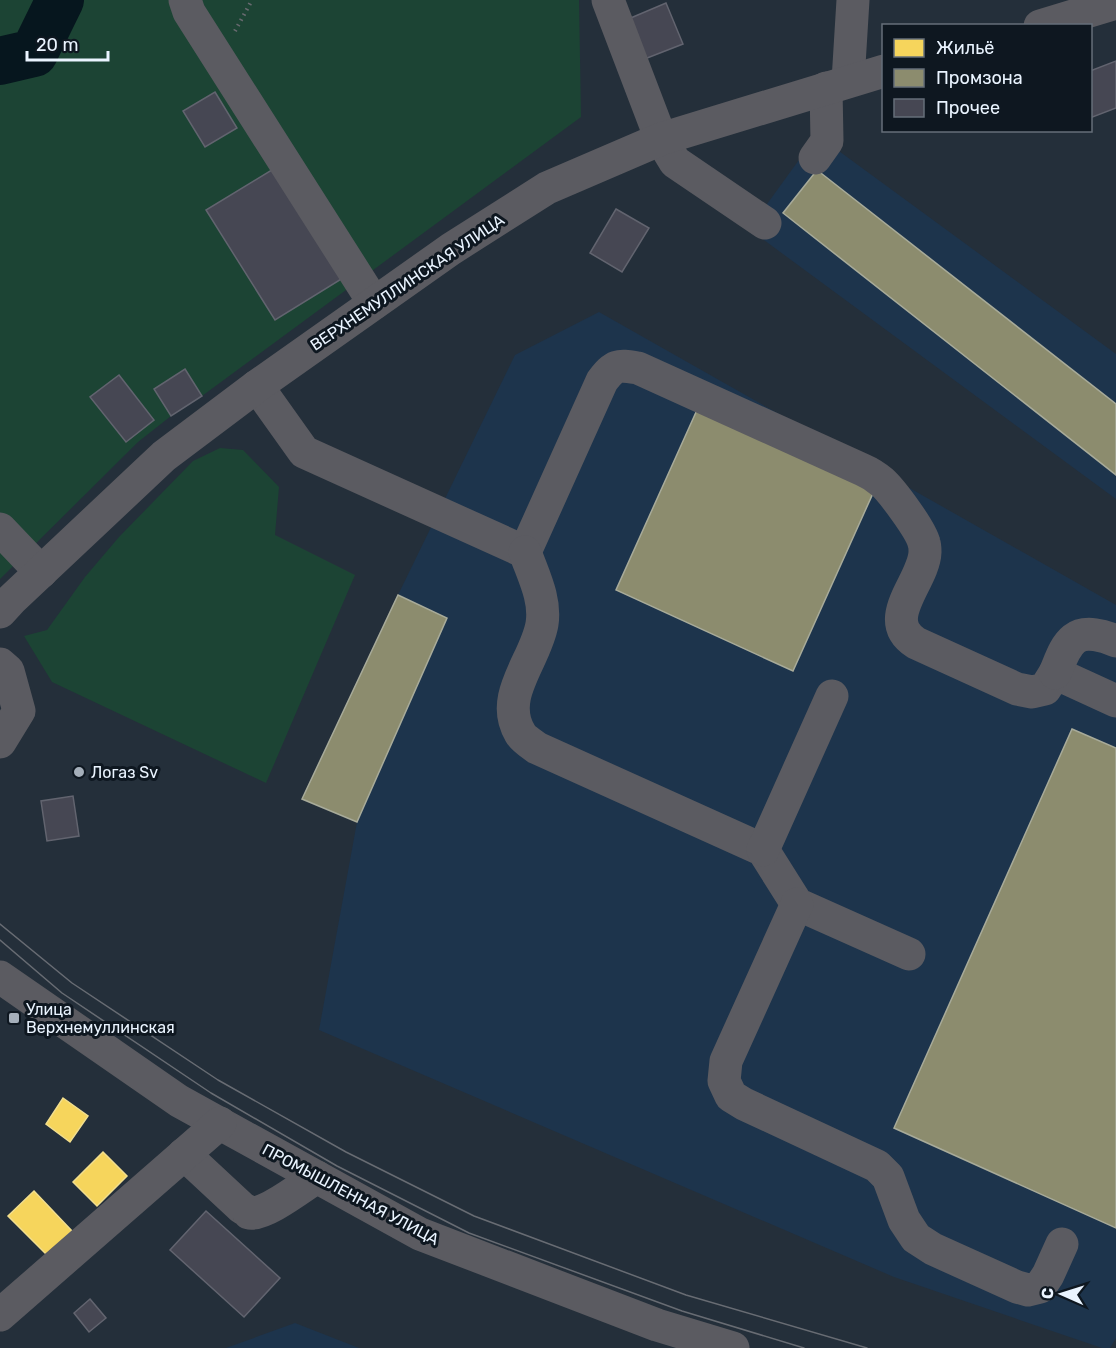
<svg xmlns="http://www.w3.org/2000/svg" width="1116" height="1348" font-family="Rubik,sans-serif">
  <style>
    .built { fill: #1d344c }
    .green { fill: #1c4434 }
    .homes { fill: #f6d55c; stroke: #f2de8d; stroke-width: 1.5 }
    .industry { fill: #8c8c6e; stroke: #a8ab9a; stroke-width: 1.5 }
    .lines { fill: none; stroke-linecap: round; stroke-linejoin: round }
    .river { stroke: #06161e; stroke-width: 48 }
    .building { fill: #464753; stroke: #62646f; stroke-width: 1.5 }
    .path { stroke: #686a70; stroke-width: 4; stroke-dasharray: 1.5 4.5; stroke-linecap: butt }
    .minor { stroke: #5b5b61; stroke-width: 33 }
    .tram { stroke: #686c73; stroke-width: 1.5 }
    .poi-dot { fill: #a5afba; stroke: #0e1720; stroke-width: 2 }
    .labels { text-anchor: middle; stroke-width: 6; stroke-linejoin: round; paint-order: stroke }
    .street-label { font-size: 16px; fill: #eaf4ff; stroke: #0e1720 }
    .poi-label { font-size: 16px; fill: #eaf4ff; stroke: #0e1720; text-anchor: start }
  </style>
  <rect width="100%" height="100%" fill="#242f3a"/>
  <!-- built -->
  <g class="built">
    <path d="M817,135L1116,354V499L749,229Z"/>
    <path d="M599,312L1116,605V1338L1110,1348H1102L894,1277L319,1030L357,822L302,799L398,595L515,355Z"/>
    <path d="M295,1323L359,1348H226Z"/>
  </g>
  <!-- green -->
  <g class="green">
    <path d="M0,0H579L581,117L202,396L171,416L138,442L0,579Z"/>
    <path d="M220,448L243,450L279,487L275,535L355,575L266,783L52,682L24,636L47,630L85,577L119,537L193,461Z"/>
  </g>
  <!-- homes -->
  <g class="homes">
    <path d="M63,1098L88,1116L70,1142L46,1124Z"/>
    <path d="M103,1152L127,1176L97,1206L73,1182Z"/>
    <path d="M34,1191L72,1231L47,1255L8,1216Z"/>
  </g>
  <!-- industry -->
  <g class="industry">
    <path d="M817,170L1116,404V475L783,213Z"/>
    <path d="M697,410L874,491L793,671L616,590Z"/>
    <path d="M398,595L447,618L357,822L302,799Z"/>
    <path d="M1072,729L1116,748V1228L894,1128Z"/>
  </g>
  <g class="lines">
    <!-- river -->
    <path class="river" d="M0,61L34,53L60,0"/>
  </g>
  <!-- building -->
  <g class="building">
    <path d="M666,3L683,44L642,60L626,20Z"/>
    <path d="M1116,61V108L1090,118V71Z"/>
    <path d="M215,92L237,128L205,147L183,111Z"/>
    <path d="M275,168L343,278L275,320L206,210Z"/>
    <path d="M616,209L649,228L622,272L590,253Z"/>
    <path d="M185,369L202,396L171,416L154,389Z"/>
    <path d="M119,375L154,420L126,442L90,397Z"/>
    <path d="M73,796L79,836L47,841L41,801Z"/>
    <path d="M206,1211L280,1278L244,1317L170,1250Z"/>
    <path d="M90,1299L106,1318L89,1332L74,1313Z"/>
  </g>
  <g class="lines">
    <!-- path -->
    <path class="path" d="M235,31L252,0"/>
    <!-- minor -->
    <g class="minor">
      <path d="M185,0L189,12L374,303"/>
      <path d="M608,0L661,139L675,162L765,223"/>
      <path d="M1040,26L1116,3"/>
      <path d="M848,81L853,0"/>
      <path d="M815,158L827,141L826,88"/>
      <path d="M257,386L304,452L525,552L602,381C615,364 618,365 638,368L863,470C870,473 876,477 882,482C892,491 921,530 924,543C925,546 925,549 925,552C924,582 879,619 916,643L1017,689L1032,692L1045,689L1055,673L1116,701"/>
      <path d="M0,529L41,572"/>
      <path d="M525,552C533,575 546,599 542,624C536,660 498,696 520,733C523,739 532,744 537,748L763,850L797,904L909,954"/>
      <path d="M0,612L11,600L164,456L257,386L451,249L547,188L661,139L884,71"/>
      <path d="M0,664L8,671L19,711L0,742"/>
      <path d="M1055,673C1060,662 1064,647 1074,639C1085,630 1105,636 1116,641"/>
      <path d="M763,850L832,696"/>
      <path d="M797,904L726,1061L724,1081L731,1096L744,1104L877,1166L888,1177L904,1220L916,1238L933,1249L1017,1287L1028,1290L1040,1287L1048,1275L1062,1244"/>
      <path d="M0,977L179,1101L420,1234L657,1325L733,1348"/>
      <path d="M184,1154L241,1207C242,1208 249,1212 249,1213C263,1217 304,1185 317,1177"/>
      <path d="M0,1315L220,1123"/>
    </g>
    <!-- tram -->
    <g class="tram">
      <path d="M0,924L72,983L218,1080L346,1152L474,1216L686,1295L867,1348"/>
      <path d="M0,940L62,993L211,1093L337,1166L469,1233L682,1311L804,1348"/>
    </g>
  </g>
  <!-- markers -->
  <g class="poi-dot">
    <circle cx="79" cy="772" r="6"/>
    <rect x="8" y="1012" width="12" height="12" rx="3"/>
  </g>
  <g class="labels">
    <!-- street labels -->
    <g class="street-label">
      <text transform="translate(407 282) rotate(-34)" y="6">ВЕРХНЕМУЛЛИНСКАЯ УЛИЦА</text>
      <text transform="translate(351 1194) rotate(28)" y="6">ПРОМЫШЛЕННАЯ УЛИЦА</text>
    </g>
    <!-- poi labels -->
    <g class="poi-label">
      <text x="91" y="778">Логаз Sv</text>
      <text x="26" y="1015">Улица<tspan x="26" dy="18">Верхнемуллинская</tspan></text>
    </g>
  </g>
  <!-- legend -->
  <rect x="882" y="24" width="210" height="108" fill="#0e1720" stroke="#666f79" stroke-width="1.5"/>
  <rect x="894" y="39" width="30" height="18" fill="#f6d55c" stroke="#666f79" stroke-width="1.5"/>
  <text x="936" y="54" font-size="18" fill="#eaf4ff">Жильё</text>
  <rect x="894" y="69" width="30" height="18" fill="#8c8c6e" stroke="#666f79" stroke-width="1.5"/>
  <text x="936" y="84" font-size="18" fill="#eaf4ff">Промзона</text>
  <rect x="894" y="99" width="30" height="18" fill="#464753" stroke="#666f79" stroke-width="1.5"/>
  <text x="936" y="114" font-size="18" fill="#eaf4ff">Прочее</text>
  <!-- north arrow -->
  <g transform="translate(1062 1294) rotate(273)" stroke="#0e1720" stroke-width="4.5" paint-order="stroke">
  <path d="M0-4.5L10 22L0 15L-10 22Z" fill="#eaf4ff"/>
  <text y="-9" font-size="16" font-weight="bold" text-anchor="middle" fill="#eaf4ff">С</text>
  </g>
  <!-- scale -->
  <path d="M27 51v9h81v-9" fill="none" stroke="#eaf4ff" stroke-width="3"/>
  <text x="36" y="51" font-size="18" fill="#eaf4ff" stroke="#0e1720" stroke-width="4.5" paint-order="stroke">20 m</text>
</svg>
